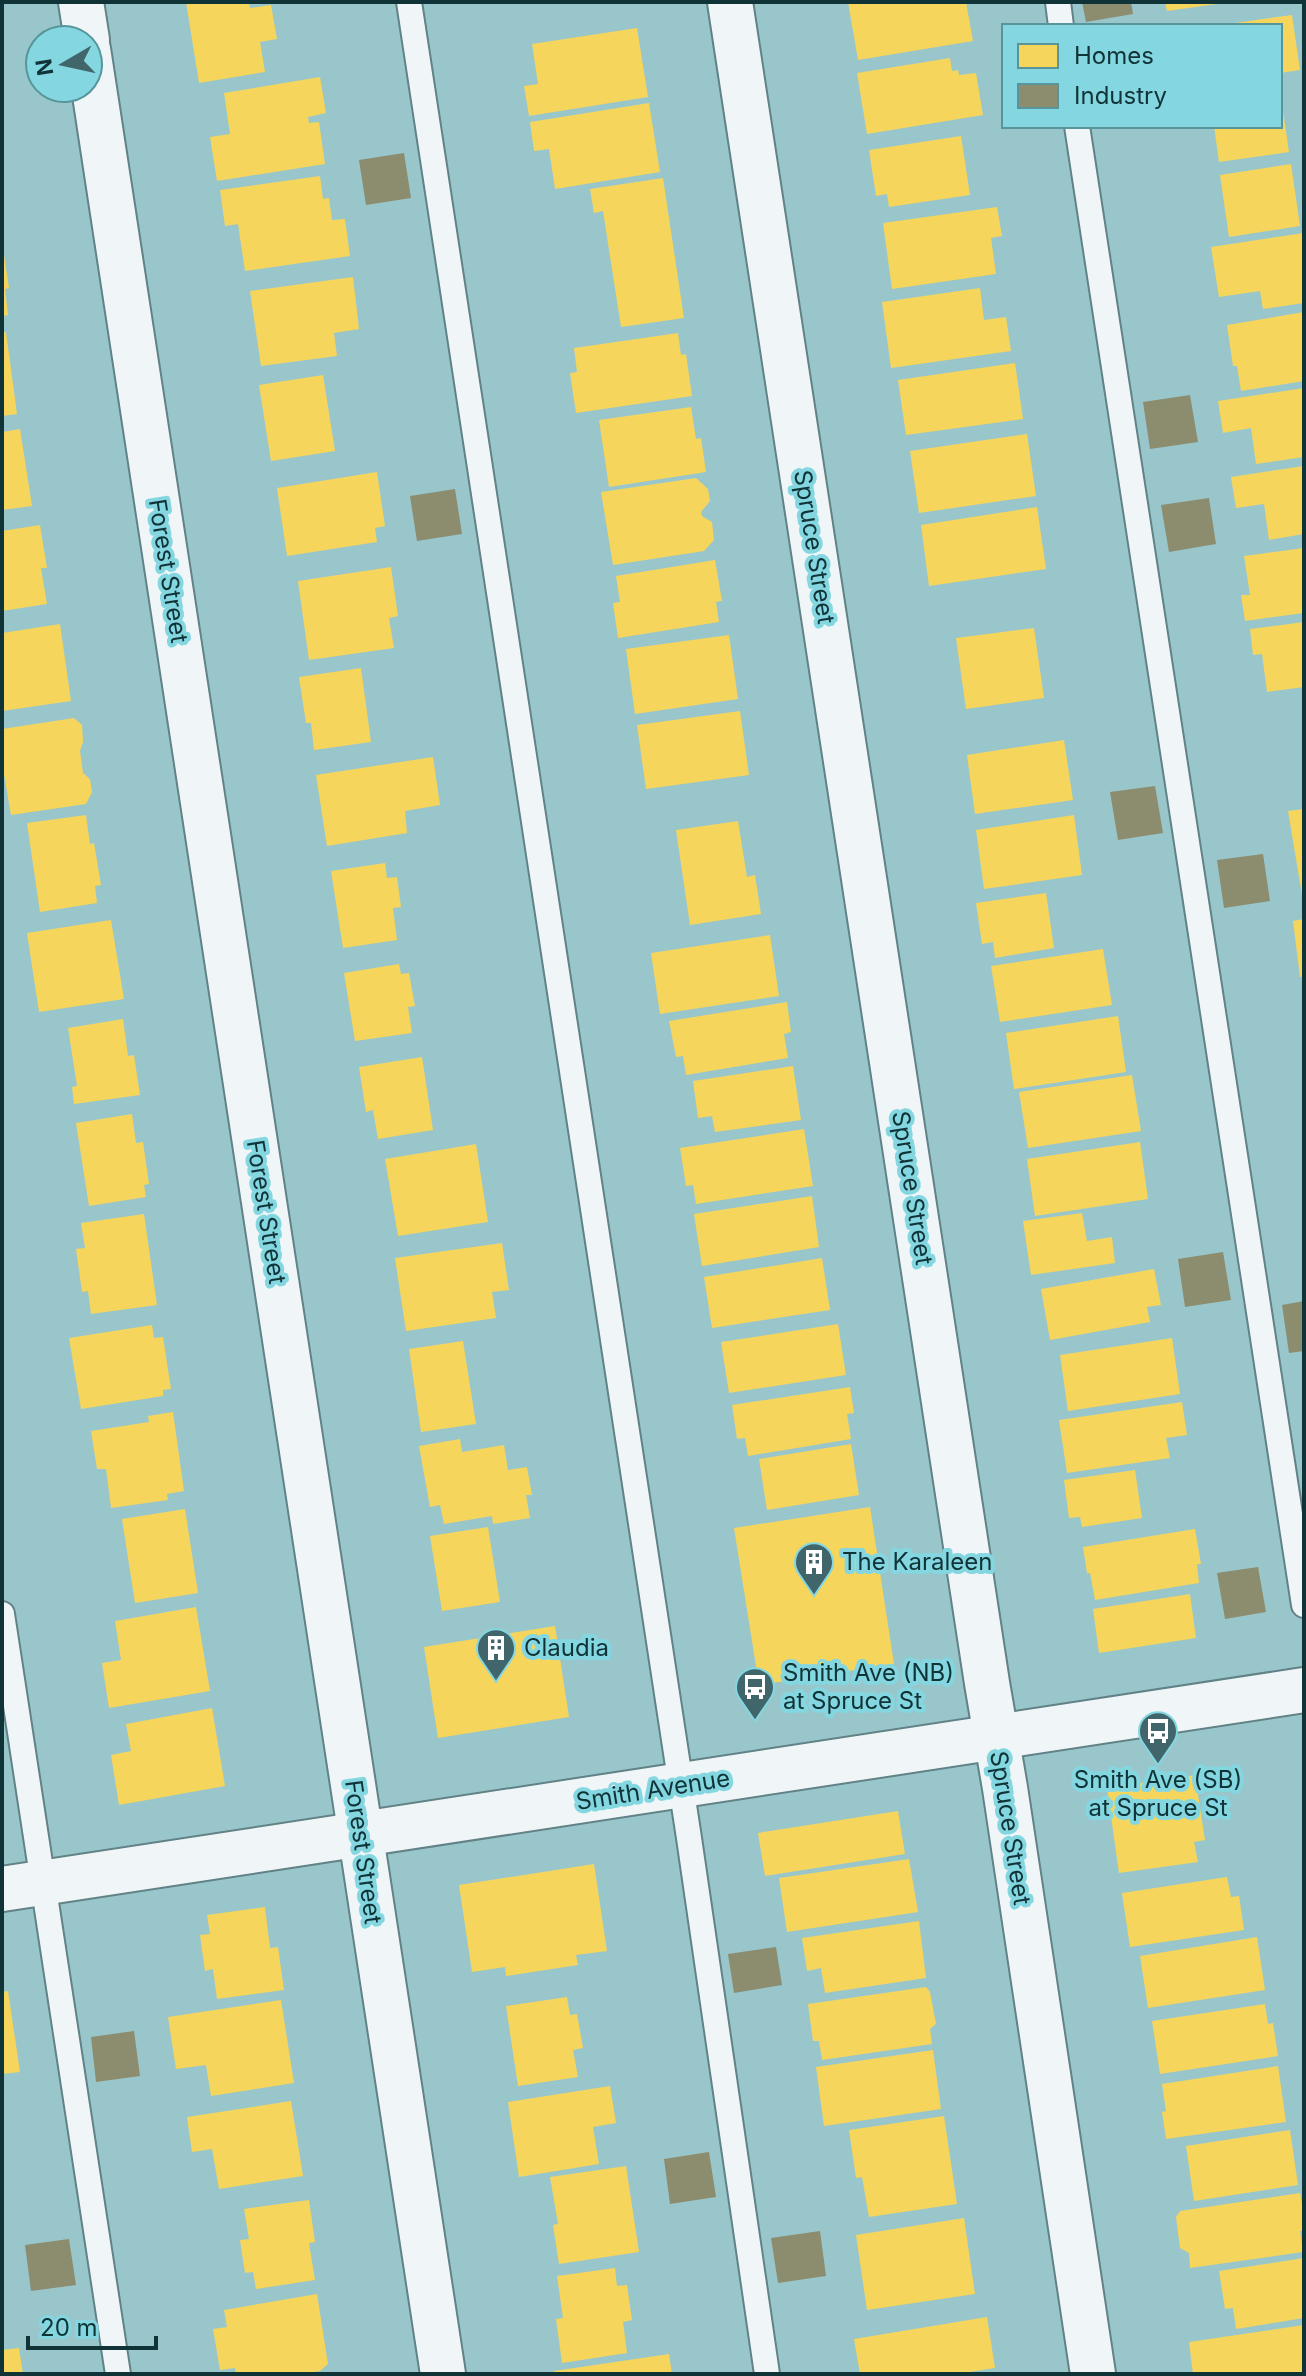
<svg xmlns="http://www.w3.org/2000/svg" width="1306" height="2376" font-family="Inter,sans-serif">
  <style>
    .homes { fill: #f6d55c }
    .industry { fill: #8c8c6e }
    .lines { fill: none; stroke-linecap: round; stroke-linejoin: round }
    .service-casing { stroke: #618286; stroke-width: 28 }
    .minor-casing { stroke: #618286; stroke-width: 48 }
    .tertiary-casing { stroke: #618286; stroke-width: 48 }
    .service { stroke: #f0f6f7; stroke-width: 24 }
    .minor { stroke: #f0f6f7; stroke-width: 44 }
    .tertiary { stroke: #f0f6f7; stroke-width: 44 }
    .labels { text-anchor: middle; stroke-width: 8; stroke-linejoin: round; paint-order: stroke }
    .street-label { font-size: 24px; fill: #103337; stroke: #84d7e0 }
    .poi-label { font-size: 24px; fill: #103337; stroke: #84d7e0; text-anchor: start }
  </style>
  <rect width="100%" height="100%" fill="#99c6cb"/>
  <!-- homes -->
  <g class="homes">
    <path d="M186,2H249L250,8L271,5L277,39L260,42L265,72L199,83Z"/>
    <path d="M848,2H966L973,41L858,60Z"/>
    <path d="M1165,2H1217V4L1167,11Z"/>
    <path d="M1292,15L1300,70L1280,73V26H1228V24Z"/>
    <path d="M637,28L648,97L529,116L524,86L538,84L532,44Z"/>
    <path d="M950,58L952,71L958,70L959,75L976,73L983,115L867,134L857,73Z"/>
    <path d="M320,77L326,113L308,117L309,123L319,122L325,164L217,181L210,137L230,134L224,93Z"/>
    <path d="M649,103L660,172L555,189L549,149L534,151L530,122Z"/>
    <path d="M1280,104H1282L1289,152L1219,162L1214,126H1280Z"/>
    <path d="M961,136L970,195L889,207L887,194L876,196L869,150Z"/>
    <path d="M1291,164L1300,226L1229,237L1220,175Z"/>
    <path d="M320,176L323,199L329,198L332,220L345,219L350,256L245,271L238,224L225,226L220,190Z"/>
    <path d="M663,178L684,318L621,327L603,211L594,213L590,189Z"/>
    <path d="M997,207L1002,236L991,238L996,274L892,289L883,223Z"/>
    <path d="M1304,233V303L1263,309L1260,291L1219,297L1211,247Z"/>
    <path d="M2,255H4L9,288L5,289L8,315L2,316Z"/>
    <path d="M353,277L359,329L334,333L337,356L261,366L250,291Z"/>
    <path d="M980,288L984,320L1006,317L1011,351L891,368L882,302Z"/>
    <path d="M1304,312V381L1241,391L1237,366H1233L1227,325Z"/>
    <path d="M2,332H6L17,414L2,416Z"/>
    <path d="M678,333L681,355L686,354L692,396L576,413L570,373L577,372L574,348Z"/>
    <path d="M1015,363L1023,419L906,435L898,380Z"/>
    <path d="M323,375L335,451L271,461L259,385Z"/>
    <path d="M1304,388V457L1256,464L1251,428L1223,433L1218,401Z"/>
    <path d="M691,407L696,439L701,438L706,472L609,487L599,420Z"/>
    <path d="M20,429L32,506L2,510V432Z"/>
    <path d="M1027,434L1036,496L919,513L910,451Z"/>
    <path d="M1304,466V534L1269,540L1264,504L1236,508L1231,477Z"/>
    <path d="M377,472L385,526L375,528L377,542L287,556L277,488Z"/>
    <path d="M696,478L708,489L710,501L701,512L702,516L712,522L714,540L704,551L613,565L601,492Z"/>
    <path d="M1037,507L1046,569L929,586L921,525Z"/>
    <path d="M40,525L47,568H41L47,604L2,611V531Z"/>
    <path d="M1304,548V613L1245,621L1241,595H1250L1244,556Z"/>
    <path d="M715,560L722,601L716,602L719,622L618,638L613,603L620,602L616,576Z"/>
    <path d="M391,567L398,616L389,618L394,648L309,660L298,581Z"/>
    <path d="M1304,622V687L1267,692L1262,654L1253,655L1250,629Z"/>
    <path d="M60,624L71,701L2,711V633Z"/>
    <path d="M1034,628L1044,698L966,709L956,638Z"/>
    <path d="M729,635L738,699L635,714L626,649Z"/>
    <path d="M361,668L371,742L314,750L311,723H306L299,677Z"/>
    <path d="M740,711L749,775L646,789L637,725Z"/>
    <path d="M74,718L82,725L83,742L80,751L83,773L90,779L92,792L86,804L11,815L2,763V729Z"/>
    <path d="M1064,740L1073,800L975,814L967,755Z"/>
    <path d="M433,757L440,805L405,811L407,833L327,846L316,775Z"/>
    <path d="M1304,809V895H1302L1288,811Z"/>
    <path d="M86,815L90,844L94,843L101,885L95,886L97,903L40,912L27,823Z"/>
    <path d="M1074,815L1082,875L984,889L976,830Z"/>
    <path d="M738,821L747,877L755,875L761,914L690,925L676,830Z"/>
    <path d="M385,863L387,878L397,877L401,907L393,908L397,940L343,948L331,871Z"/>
    <path d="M1046,893L1054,948L995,958L993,942L982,944L976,903Z"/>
    <path d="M1304,919V976L1300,977L1293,921Z"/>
    <path d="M111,920L124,999L39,1012L27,933Z"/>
    <path d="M770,935L779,996L660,1014L651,953Z"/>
    <path d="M1103,949L1112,1005L1000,1022L991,966Z"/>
    <path d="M399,964L401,974L409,973L415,1006L408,1007L412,1033L355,1041L344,973Z"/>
    <path d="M787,1002L791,1032L784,1034L788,1058L686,1075L683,1056L676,1057L669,1021Z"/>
    <path d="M1118,1016L1126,1072L1014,1089L1006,1033Z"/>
    <path d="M123,1019L128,1056L134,1055L140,1095L74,1104L72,1087L77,1086L68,1028Z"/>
    <path d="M422,1057L433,1130L378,1139L373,1110L366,1112L359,1067Z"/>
    <path d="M793,1066L801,1120L715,1132L712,1116L698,1118L693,1081Z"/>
    <path d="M1132,1075L1141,1131L1028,1148L1019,1092Z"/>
    <path d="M132,1114L136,1143L143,1142L149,1184L144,1185L146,1197L89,1206L76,1123Z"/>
    <path d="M804,1129L813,1186L696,1204L693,1185L686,1186L680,1148Z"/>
    <path d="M1140,1142L1148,1199L1035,1216L1027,1159Z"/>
    <path d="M476,1144L488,1222L398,1236L385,1159Z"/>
    <path d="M812,1196L819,1247L702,1266L694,1214Z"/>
    <path d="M1082,1213L1087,1241L1112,1237L1115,1263L1031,1275L1023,1221Z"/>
    <path d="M144,1214L157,1305L91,1314L88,1291L82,1292L76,1249L85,1248L81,1223Z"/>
    <path d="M502,1243L509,1290L492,1292L496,1318L406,1331L395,1258Z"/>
    <path d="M822,1258L830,1310L712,1328L704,1277Z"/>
    <path d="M1154,1269L1161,1305L1147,1307L1150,1322L1050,1340L1041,1289Z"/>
    <path d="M838,1324L846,1375L729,1393L721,1342Z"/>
    <path d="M152,1325L154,1338L163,1337L171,1389L163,1390V1396L81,1409L69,1338Z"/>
    <path d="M1172,1338L1180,1394L1068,1411L1060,1355Z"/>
    <path d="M463,1341L476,1424L421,1432L409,1349Z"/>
    <path d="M850,1387L854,1413L847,1414L851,1439L748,1456L745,1438L737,1439L732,1405Z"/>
    <path d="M1182,1402L1187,1435L1166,1438L1170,1458L1067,1473L1059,1420Z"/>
    <path d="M173,1412L184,1491L167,1494L168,1500L111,1508L106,1469H97L91,1431L149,1422L148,1416Z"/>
    <path d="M460,1439L462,1452L504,1445L508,1470L527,1467L532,1495H526L530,1518L493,1524L492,1516L444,1524L440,1505L430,1507L419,1446Z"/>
    <path d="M851,1444L859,1495L767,1510L759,1459Z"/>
    <path d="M1135,1470L1142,1518L1082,1527L1080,1517L1069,1518L1064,1480Z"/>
    <path d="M870,1507L894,1664L759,1685L734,1528Z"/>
    <path d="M185,1509L198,1593L135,1603L122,1519Z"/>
    <path d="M488,1527L500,1602L442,1611L430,1536Z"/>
    <path d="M1195,1529L1201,1564H1197L1199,1583L1095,1600L1090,1573H1087L1083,1547Z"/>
    <path d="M1190,1594L1196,1638L1099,1653L1093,1609Z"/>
    <path d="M196,1607L210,1691L109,1708L102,1663L121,1660L115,1621Z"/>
    <path d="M555,1626L569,1717L438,1738L424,1647Z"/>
    <path d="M212,1708L225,1786L119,1805L111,1755L131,1751L126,1724Z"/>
    <path d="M1195,1775L1205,1840L1194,1842L1198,1862L1119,1873L1107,1788Z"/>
    <path d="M898,1811L905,1854L765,1876L758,1833Z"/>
    <path d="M909,1859L918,1912L787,1932L779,1878Z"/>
    <path d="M594,1864L607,1951L576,1955L578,1965L506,1976L505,1967L472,1972L459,1885Z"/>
    <path d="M1227,1877L1231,1897L1239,1896L1244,1930L1130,1947L1122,1893Z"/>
    <path d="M265,1907L270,1948L278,1947L284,1990L217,1999L213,1969L205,1971L200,1935L210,1934L207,1915Z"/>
    <path d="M919,1921L926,1978L825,1993L821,1968L807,1971L802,1938Z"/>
    <path d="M1257,1937L1265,1990L1148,2008L1140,1956Z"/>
    <path d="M926,1987L930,1992L936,2024L930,2029L932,2044L822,2060L819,2041H813L808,2004Z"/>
    <path d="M8,1991L20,2072L2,2074V1992Z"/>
    <path d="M567,1997L570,2015L577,2014L583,2048L573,2050L578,2077L518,2086L506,2006Z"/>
    <path d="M281,2000L294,2083L211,2096L206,2065L176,2069L168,2017Z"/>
    <path d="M1265,2004L1268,2024L1273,2023L1278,2056L1160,2074L1152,2021Z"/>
    <path d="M933,2050L941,2109L824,2126L816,2067Z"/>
    <path d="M1278,2066L1286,2122L1166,2139L1162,2112L1166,2111L1162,2084Z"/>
    <path d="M610,2086L616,2123L593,2127L599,2164L519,2177L508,2102Z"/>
    <path d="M291,2101L303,2176L219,2189L212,2149L192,2152L187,2117Z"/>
    <path d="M944,2116L957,2204L869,2217L862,2177L856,2178L849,2130Z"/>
    <path d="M1290,2130L1298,2185L1194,2201L1186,2146Z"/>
    <path d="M626,2166L639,2252L559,2264L553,2225L558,2224L550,2177Z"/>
    <path d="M1300,2193L1304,2216V2231H1300L1303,2252L1190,2268L1189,2253L1180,2248L1176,2217L1180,2211Z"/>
    <path d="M309,2200L315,2242L309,2243L315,2280L256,2289L253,2272L245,2273L240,2240L249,2239L244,2209Z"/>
    <path d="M964,2218L975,2294L867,2310L856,2235Z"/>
    <path d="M1304,2258V2318L1236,2329L1233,2308L1225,2309L1219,2271Z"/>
    <path d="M615,2268L617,2286L627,2285L632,2320L623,2322L627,2353L562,2363L556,2319L563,2318L557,2276Z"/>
    <path d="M317,2294L328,2364L320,2371L302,2374H236L235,2368L220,2370L213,2329L227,2327L224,2310Z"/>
    <path d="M987,2317L995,2368L956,2374H860L854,2339Z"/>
    <path d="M1304,2325V2374H1193L1189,2342Z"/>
    <path d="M19,2348L23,2374H2V2350Z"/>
    <path d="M669,2354L672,2374H552L554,2371Z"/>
  </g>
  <!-- industry -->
  <g class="industry">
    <path d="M1082,2H1131L1133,14L1086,22Z"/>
    <path d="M404,153L411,198L366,205L359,160Z"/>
    <path d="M1190,395L1198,442L1150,449L1143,402Z"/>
    <path d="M455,489L462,534L417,541L410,496Z"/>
    <path d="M1209,498L1216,544L1169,552L1161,505Z"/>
    <path d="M1155,786L1163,833L1118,840L1110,792Z"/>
    <path d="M1263,854L1270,901L1224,908L1217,860Z"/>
    <path d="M1223,1252L1231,1300L1185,1307L1178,1259Z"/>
    <path d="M1304,1301V1351L1289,1353L1282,1305Z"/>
    <path d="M1258,1567L1266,1612L1225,1619L1217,1573Z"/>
    <path d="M776,1947L782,1985L734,1993L728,1954Z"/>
    <path d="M134,2031L140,2076L96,2082L91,2037Z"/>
    <path d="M709,2152L716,2197L670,2204L664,2159Z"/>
    <path d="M820,2231L826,2276L778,2283L771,2238Z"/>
    <path d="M69,2239L76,2285L31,2291L25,2245Z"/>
  </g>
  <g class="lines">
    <defs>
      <g id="service">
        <path d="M409,2L689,1838L767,2374"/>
        <path d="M1058,2L1061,26"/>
        <path d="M1077,126L1304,1605"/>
        <path d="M2,1614L118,2374"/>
      </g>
      <g id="minor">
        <path d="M81,2L87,40"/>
        <path d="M730,2L987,1683L1005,1788L1093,2374"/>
        <path d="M88,49L443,2374"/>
      </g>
      <path id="tertiary" d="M2,1889L1304,1690"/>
    </defs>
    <!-- service casing -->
    <use href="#service" class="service-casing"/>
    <!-- minor casing -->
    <use href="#minor" class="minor-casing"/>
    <!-- tertiary casing -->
    <use href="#tertiary" class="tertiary-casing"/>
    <!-- service -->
    <use href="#service" class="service"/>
    <!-- minor -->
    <use href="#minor" class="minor"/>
    <!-- tertiary -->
    <use href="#tertiary" class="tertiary"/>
  </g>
  <!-- icons -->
  <defs>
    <symbol id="building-pin" viewBox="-11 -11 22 30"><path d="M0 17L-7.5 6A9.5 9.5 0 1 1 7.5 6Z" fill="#40666b" stroke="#84d7e0"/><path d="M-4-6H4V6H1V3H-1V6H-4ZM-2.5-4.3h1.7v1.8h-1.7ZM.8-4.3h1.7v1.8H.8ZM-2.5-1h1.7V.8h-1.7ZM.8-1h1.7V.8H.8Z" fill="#fff"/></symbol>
    <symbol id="bus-pin" viewBox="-11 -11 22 30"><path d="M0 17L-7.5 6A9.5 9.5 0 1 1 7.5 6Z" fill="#40666b" stroke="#84d7e0"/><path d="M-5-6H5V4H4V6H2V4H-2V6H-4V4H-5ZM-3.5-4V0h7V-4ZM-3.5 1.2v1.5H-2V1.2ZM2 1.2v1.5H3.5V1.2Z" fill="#fff"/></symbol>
  </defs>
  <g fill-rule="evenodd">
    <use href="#building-pin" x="792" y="1540" width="44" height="60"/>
    <use href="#building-pin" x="474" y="1626" width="44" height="60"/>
    <use href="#bus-pin" x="733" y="1665" width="44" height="60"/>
    <use href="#bus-pin" x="1136" y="1709" width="44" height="60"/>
  </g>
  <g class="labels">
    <!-- street labels -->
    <g class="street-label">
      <text transform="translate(814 547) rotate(81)" y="8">Spruce Street</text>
      <text transform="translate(168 571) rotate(81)" y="8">Forest Street</text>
      <text transform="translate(912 1188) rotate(81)" y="8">Spruce Street</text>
      <text transform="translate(266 1212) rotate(81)" y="8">Forest Street</text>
      <text transform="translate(653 1790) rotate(-9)" y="8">Smith Avenue</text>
      <text transform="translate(1010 1828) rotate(81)" y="8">Spruce Street</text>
      <text transform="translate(363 1852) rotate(82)" y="8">Forest Street</text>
    </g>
    <!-- poi labels -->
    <g class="poi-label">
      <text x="842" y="1570">The Karaleen</text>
      <text x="524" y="1656">Claudia</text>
      <text x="783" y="1681">Smith Ave (NB)<tspan x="783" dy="28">at Spruce St</tspan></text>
      <text x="1158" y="1788" text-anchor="middle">Smith Ave (SB)<tspan x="1158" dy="28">at Spruce St</tspan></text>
    </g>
  </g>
  <!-- border -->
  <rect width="1306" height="2376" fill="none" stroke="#103337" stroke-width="8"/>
  <!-- legend -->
  <rect x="1002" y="24" width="280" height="104" fill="#84d7e0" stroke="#56959c" stroke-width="2"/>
  <rect x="1018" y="44" width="40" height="24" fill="#f6d55c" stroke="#56959c" stroke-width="2"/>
  <text x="1074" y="64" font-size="24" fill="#103337">Homes</text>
  <rect x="1018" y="84" width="40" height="24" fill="#8c8c6e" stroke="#56959c" stroke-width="2"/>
  <text x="1074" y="104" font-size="24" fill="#103337">Industry</text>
  <!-- north arrow -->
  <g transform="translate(64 64) rotate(261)"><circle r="38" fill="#84d7e0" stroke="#56959c" stroke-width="2"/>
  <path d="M0-6L14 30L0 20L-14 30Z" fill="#40666b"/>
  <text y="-12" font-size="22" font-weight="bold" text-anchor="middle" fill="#103337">N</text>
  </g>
  <!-- scale -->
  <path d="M28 2336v12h128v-12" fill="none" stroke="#103337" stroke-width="4"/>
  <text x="40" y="2336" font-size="24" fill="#103337" stroke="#84d7e0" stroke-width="6" paint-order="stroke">20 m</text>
</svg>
